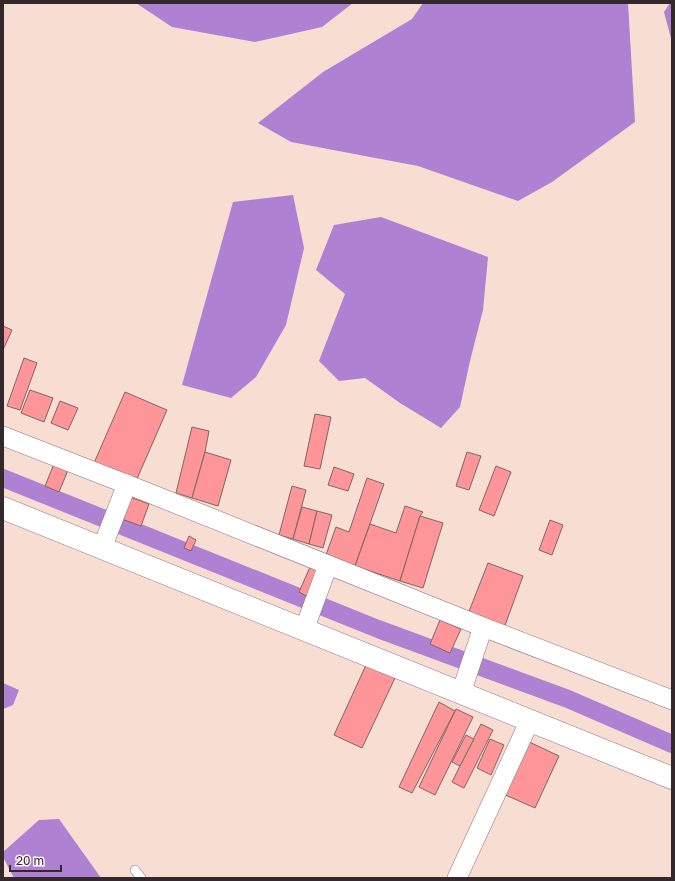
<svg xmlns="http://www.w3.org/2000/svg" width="675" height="881" font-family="'Golos Text',sans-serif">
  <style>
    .green { fill: #f8ddd3 }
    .water { fill: #ae81d3 }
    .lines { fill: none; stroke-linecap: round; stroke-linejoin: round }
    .canal { stroke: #ae81d3; stroke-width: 18 }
    .building { fill: #fe9598; stroke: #806565 }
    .lane-casing { stroke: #8d747d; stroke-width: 10 }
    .street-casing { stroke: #8d747d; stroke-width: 20 }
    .primary-casing { stroke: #8d747d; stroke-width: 23 }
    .lane { stroke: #fff; stroke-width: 9 }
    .street { stroke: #fff; stroke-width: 19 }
    .primary { stroke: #fff; stroke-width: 22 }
  </style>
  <rect width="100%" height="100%" fill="#fbf5f7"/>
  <!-- green -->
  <rect class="green" x="3" y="3" width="669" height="875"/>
  <!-- water -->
  <g class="water">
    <path d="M136,3H353L322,27L255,42L172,27Z"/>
    <path d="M423,3H628L635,122L552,182L518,201L418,166L291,142L258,123L323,72L412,19Z"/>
    <path d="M670,3H672V42L664,12Z"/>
    <path d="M293,195L304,248L286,325L256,377L231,398L182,385L233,202Z"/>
    <path d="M381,217L488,257L483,310L470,361L460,407L441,428L400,403L365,378L339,381L319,361L345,294L316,270L334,225Z"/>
    <path d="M3,683L19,690L13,705L3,709Z"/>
    <path d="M59,819L101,878H14L3,857V852L39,820Z"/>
  </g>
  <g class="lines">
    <!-- canal -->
    <path class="canal" d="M3,478L378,629L568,699L672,744"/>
  </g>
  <!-- building -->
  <g class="building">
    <path d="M3,326L12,330L3,350Z"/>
    <path d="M24,358L37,363L20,410L7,406Z"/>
    <path d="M30,390L53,398L44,422L21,413Z"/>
    <path d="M125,392L167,410L136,481L94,463Z"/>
    <path d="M60,401L78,408L68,430L51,423Z"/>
    <path d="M315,414L331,417L320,469L304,466Z"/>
    <path d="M192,427L209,431L205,452L192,498L176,493Z"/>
    <path d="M205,452L231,460L218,506L192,498Z"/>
    <path d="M467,452L481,456L469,490L456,486Z"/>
    <path d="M54,464L68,470L59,492L45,486Z"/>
    <path d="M496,466L511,472L494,516L479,510Z"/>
    <path d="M334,467L354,474L348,491L328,485Z"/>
    <path d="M367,478L384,484L355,566L326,555L336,527L349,532Z"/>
    <path d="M292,486L306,490L293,539L279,535Z"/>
    <path d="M127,496L149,504L141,526L119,518Z"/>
    <path d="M405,506L423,512L420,516L400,581L355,566L370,524L396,533Z"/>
    <path d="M302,507L317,511L309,544L293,539Z"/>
    <path d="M317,511L332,515L323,548L309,544Z"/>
    <path d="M420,516L443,523L423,588L400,581Z"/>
    <path d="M550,520L563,525L552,555L539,550Z"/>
    <path d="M189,536L196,540L191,551L184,548Z"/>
    <path d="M488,563L523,576L504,628L468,614Z"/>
    <path d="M310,567L319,571L308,597L299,592Z"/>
    <path d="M440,620L461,629L450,653L430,644Z"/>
    <path d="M366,665L395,678L362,748L334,735Z"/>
    <path d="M439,702L455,711L412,793L399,787Z"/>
    <path d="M456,709L473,717L435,795L419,787Z"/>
    <path d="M481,724L493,730L464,788L452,782Z"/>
    <path d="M466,735L474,739L460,766L452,762Z"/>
    <path d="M490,739L504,745L491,775L477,768Z"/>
    <path d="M525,740L559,756L535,808L501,793Z"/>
  </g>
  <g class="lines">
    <defs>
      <path id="lane" d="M135,870L141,878"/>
      <g id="street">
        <path d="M3,436L144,491L483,627L672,700"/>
        <path d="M102,548L127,484"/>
        <path d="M304,630L328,565"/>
        <path d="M461,693L483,627"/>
        <path d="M457,878L530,720"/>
      </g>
      <path id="primary" d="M3,508L672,778"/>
    </defs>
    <!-- lane casing -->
    <use href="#lane" class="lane-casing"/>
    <!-- street casing -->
    <use href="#street" class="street-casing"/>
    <!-- primary casing -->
    <use href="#primary" class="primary-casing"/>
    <!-- lane -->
    <use href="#lane" class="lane"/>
    <!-- street -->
    <use href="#street" class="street"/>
    <!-- primary -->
    <use href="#primary" class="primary"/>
  </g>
  <!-- border -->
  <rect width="675" height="881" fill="none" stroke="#33292c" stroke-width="8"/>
  <!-- scale -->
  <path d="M10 865v6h51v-6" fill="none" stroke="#33292c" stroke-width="2"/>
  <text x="16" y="865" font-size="12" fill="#33292c" stroke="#fbf5f7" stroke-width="3" paint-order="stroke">20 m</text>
</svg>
